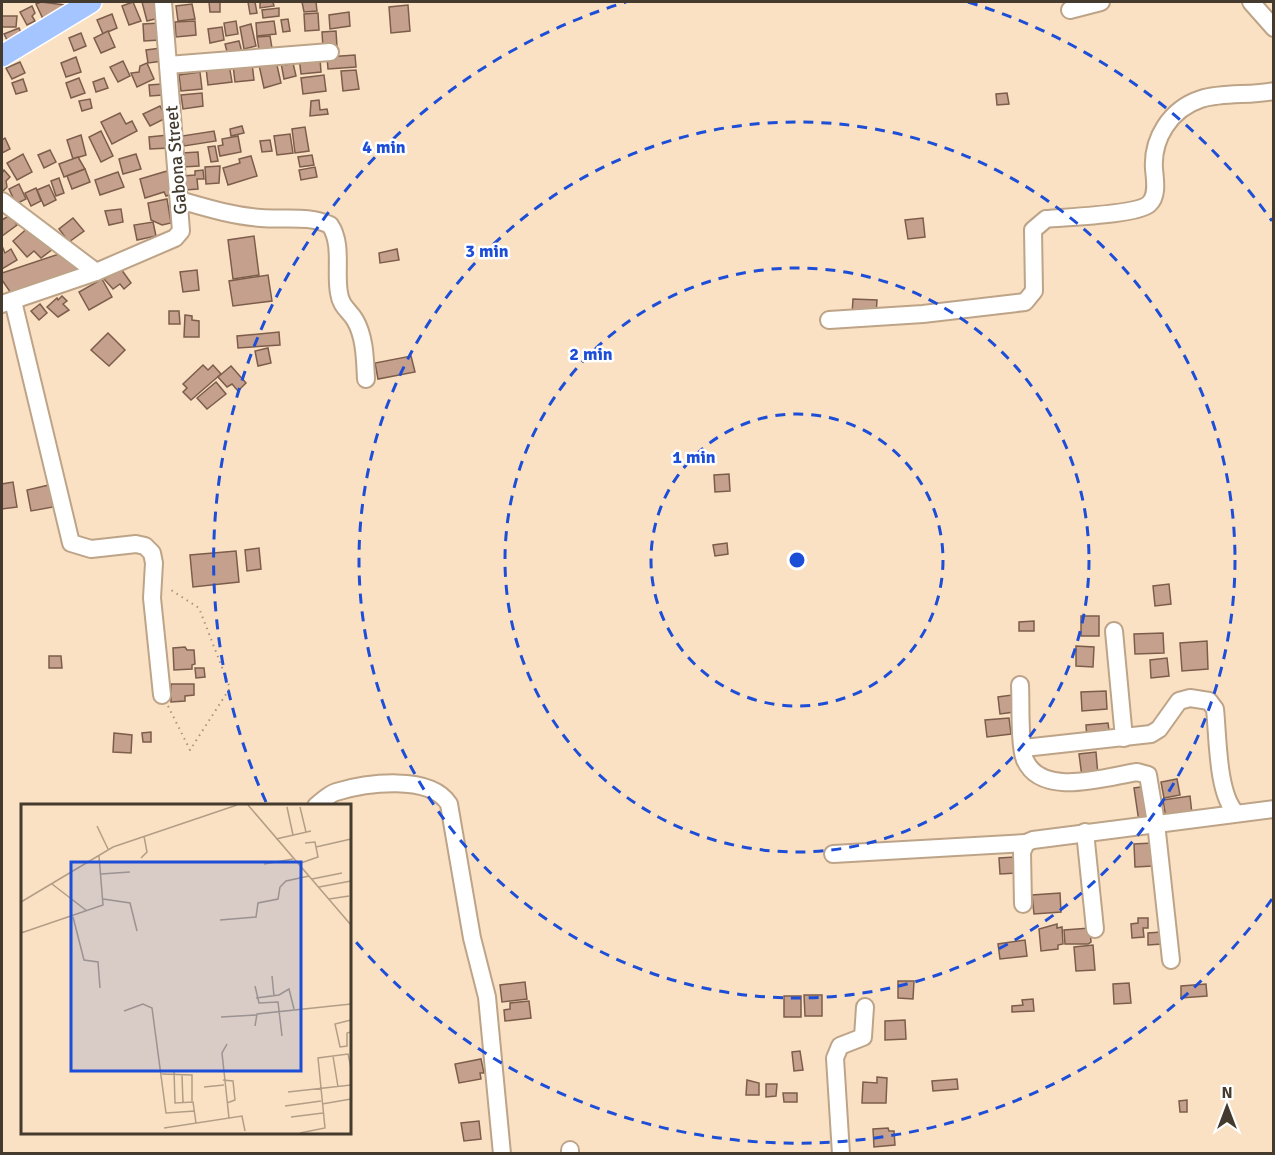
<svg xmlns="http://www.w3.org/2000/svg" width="1275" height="1155" font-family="Signika,sans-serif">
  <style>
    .building { fill: #c5a18d; stroke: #7c5d4b; stroke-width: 1.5 }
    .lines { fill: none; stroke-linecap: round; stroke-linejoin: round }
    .minor-casing { stroke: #bda488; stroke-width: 20 }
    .major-casing { stroke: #fff; stroke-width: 24 }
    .path { stroke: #a89580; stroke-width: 2; stroke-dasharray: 1.5 4.5; stroke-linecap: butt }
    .minor { stroke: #fff; stroke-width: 16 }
    .major { stroke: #a4c5ff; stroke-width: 21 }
    .ring { fill: none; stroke: #1d4ed8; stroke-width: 3; stroke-dasharray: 10 8 }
    .labels { text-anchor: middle; stroke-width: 5; stroke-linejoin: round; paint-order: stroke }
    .street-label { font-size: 18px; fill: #443a2e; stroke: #fff }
    .inset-road { fill: none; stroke: #b29e87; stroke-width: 1.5 }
    .view { fill: #1d4ed8; fill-opacity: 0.15; stroke: #1d4ed8; stroke-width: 3 }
    .inset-edge { fill: none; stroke: #443a2e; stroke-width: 3 }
    .centre { fill: #1d4ed8; stroke: #fff; stroke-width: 3 }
    .ring-label { font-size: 18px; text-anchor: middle; font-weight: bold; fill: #1d4ed8; stroke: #fff; stroke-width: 5; stroke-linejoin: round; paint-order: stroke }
  </style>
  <rect width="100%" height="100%" fill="#fbe1c3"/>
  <!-- building -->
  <g class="building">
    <path d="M41,2L65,5L67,14L57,11L44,21L36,4Z"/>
    <path d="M133,2L141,21L129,25L122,6Z"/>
    <path d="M142,2H154L159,18L147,21Z"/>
    <path d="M209,2H220V12H210Z"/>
    <path d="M248,2H255L257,13L250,14Z"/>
    <path d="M260,2H273L274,6L260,8Z"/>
    <path d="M302,2H316L317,11L304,12Z"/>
    <path d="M192,4L195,19L178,21L176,6Z"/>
    <path d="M408,5L410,31L391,33L389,7Z"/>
    <path d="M32,6L35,13L32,16L35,21L27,25L20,12Z"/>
    <path d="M279,8V16L263,18L262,10Z"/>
    <path d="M349,12L350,26L330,29L329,15Z"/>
    <path d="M318,13L319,30L305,31L304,14Z"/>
    <path d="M112,14L117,28L103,34L97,20Z"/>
    <path d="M2,16H17L16,27H2Z"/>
    <path d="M288,19L290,31L283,32L281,20Z"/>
    <path d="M195,21L196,35L176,37L175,22Z"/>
    <path d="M236,21L238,34L226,36L224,23Z"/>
    <path d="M274,21L276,34L257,36L256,23Z"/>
    <path d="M159,23L160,40L144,41L143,24Z"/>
    <path d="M251,24L256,46L244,49L240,27Z"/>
    <path d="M222,27L224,40L210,43L208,29Z"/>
    <path d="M19,28L24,40L10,46L4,34Z"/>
    <path d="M108,31L115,47L101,53L94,38Z"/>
    <path d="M336,31L337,47L323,48L322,32Z"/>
    <path d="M81,33L86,46L74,51L69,38Z"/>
    <path d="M270,36L273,54L260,56L257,37Z"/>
    <path d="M239,41L243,56L229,59L225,44Z"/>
    <path d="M161,48L163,61L148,63L146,50Z"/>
    <path d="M355,55L356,67L328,69L327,57Z"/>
    <path d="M76,57L81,72L66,77L61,63Z"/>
    <path d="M299,57L320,59L321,72L301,74Z"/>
    <path d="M285,58L286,65L293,63L296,76L284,79L281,63Z"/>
    <path d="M123,61L130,76L118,82L110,67Z"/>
    <path d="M276,61L281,83L264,88L259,65Z"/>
    <path d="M20,62L25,73L12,79L6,68Z"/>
    <path d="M147,63L154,79L137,87L131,73L139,72L140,66Z"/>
    <path d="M252,63L254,80L235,82L233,65Z"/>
    <path d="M229,64L232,82L208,85L206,68Z"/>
    <path d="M356,70L359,89L343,91L341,71Z"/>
    <path d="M200,72L202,89L181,91L179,75Z"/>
    <path d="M324,75L326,91L303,94L301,78Z"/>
    <path d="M79,78L85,93L71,98L66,83Z"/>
    <path d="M104,78L108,88L96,92L93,82Z"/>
    <path d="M23,79L27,91L16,94L12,83Z"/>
    <path d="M162,84L163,95L150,96L149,85Z"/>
    <path d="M202,93L203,106L183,109L181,95Z"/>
    <path d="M1007,93L1009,104L997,105L996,94Z"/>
    <path d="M90,99L92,108L82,111L79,101Z"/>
    <path d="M319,100L320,110L327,109L328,114L310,116L311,101Z"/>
    <path d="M160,106L166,118L150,126L143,114Z"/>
    <path d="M120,113L126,124L132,121L137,131L112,144L101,122Z"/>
    <path d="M242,126L244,133L231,136L230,129Z"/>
    <path d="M305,127L309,151L295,153L292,129Z"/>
    <path d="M101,131L113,156L101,162L89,137Z"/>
    <path d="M214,131L216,141L184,146L182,136Z"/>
    <path d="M290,134L293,153L277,155L274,136Z"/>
    <path d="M81,135L86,155L73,159L67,140Z"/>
    <path d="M168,135L169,148L150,149L149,137Z"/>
    <path d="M238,136L241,152L220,156L218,146L223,145L222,139Z"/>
    <path d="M5,138L10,149L2,153V140Z"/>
    <path d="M270,140L272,151L262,152L260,141Z"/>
    <path d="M215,146L218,161L211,162L208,147Z"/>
    <path d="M50,150L56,162L44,168L38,155Z"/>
    <path d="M198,152L199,166L183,167L182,153Z"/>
    <path d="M23,154L32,172L17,180L7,163Z"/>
    <path d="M136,154L141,169L123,174L119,159Z"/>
    <path d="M312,155L314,165L300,167L298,157Z"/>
    <path d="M251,156L257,176L228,185L223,168L240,163L239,159Z"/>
    <path d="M78,157L85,169L64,177L59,164Z"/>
    <path d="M220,166L219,183L206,184L205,167Z"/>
    <path d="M315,167L317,177L301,180L299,170Z"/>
    <path d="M85,169L90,182L72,189L67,176Z"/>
    <path d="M4,170L10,177L6,181L7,187L2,192V173Z"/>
    <path d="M203,170L204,179H197L198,189L185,190L183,176L195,175V171Z"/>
    <path d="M167,171L173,194L166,196L164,192L145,198L140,179Z"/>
    <path d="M118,172L124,187L100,195L95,180Z"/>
    <path d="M59,178L64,193L56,196L51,181Z"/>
    <path d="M19,184L26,199L16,204L9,189Z"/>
    <path d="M49,185L56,200L44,206L37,190Z"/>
    <path d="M36,188L41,201L31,206L25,193Z"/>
    <path d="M167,199L171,223L162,225L151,220L148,203Z"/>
    <path d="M121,209L123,222L109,225L105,211Z"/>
    <path d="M10,215L17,225L2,236V220Z"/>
    <path d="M73,218L84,231L69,242L59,229Z"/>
    <path d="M923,218L925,237L908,239L905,220Z"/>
    <path d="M153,222L156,236L137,240L134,225Z"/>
    <path d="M31,225L53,249L41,258L34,251L27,257L13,241Z"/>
    <path d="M254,236L259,275L233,279L228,240Z"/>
    <path d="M2,246L5,253L11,249L17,260L2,269Z"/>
    <path d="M397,249L399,260L380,263L379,253Z"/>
    <path d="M62,253L85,273L13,296L2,280V273Z"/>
    <path d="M121,269L131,283L124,289L120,284L113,289L104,279Z"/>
    <path d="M197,270L199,290L183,292L180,272Z"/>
    <path d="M268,275L272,301L233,306L229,281Z"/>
    <path d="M102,279L112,297L89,310L79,292Z"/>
    <path d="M62,296L67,301L63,304L69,310L58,317L47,307L57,298L58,300Z"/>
    <path d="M853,299L877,300L876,315L852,314Z"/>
    <path d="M40,304L47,313L39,320L31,311Z"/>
    <path d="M169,311H179L180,324H169Z"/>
    <path d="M185,315L192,316V320L199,321V337H184Z"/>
    <path d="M279,332L280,345L238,348L237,336Z"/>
    <path d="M108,333L125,350L109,366L91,350Z"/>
    <path d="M268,348L271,363L258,366L255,351Z"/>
    <path d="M411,356L415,372L378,379L375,363Z"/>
    <path d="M203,365L208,370L213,365L221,374L191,400L183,392L187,388L183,384Z"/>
    <path d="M231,366L246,383L238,391L232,384L227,387L218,377Z"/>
    <path d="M216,382L226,394L207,409L197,398Z"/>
    <path d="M729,474L730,491L715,492L714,475Z"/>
    <path d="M13,482L17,507L2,509V484Z"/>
    <path d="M49,485L53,507L31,511L27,490Z"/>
    <path d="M727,543L728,554L715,556L713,545Z"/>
    <path d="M259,548L261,569L247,571L245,550Z"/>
    <path d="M236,551L239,582L193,587L190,555Z"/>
    <path d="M1169,584L1171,604L1155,606L1153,586Z"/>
    <rect x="1081" y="616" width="18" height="20"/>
    <path d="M1034,621V631H1019V622Z"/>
    <path d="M1163,633L1164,653L1135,654L1134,634Z"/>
    <path d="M1207,641L1208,669L1182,671L1180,643Z"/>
    <path d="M1076,646L1094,647L1093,667L1076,666Z"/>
    <path d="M185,647L187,650H194L195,664L192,665V669L174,670L173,648Z"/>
    <path d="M49,656H61L62,668H49Z"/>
    <path d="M1167,658L1169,676L1151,678L1150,660Z"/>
    <path d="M195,668H204L205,677L196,678Z"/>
    <path d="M171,684H194V695L185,696V701L171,702Z"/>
    <path d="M1106,691L1107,709L1082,711L1081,692Z"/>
    <path d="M1012,695L1014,712L1000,714L998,697Z"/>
    <path d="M1009,718L1011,734L987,737L985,720Z"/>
    <path d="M1108,723L1110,737L1087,739L1086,725Z"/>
    <path d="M151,732V742H143L142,733Z"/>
    <path d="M114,733L132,735L131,753L113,752Z"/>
    <path d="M1096,752L1098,776L1082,777L1079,754Z"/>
    <path d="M1177,779L1180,795L1164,798L1161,782Z"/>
    <path d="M1148,786L1152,821L1139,822L1134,788Z"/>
    <path d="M1190,796L1192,814L1166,818L1163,800Z"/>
    <path d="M1152,843L1153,866L1135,867L1134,844Z"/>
    <path d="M1015,857L1017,873L1000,874L999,858Z"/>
    <path d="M1060,893L1061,912L1034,914L1032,895Z"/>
    <path d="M1138,918H1148V928H1143L1144,937L1132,938L1131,924L1138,923Z"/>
    <path d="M1057,924V928L1062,927L1063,944L1058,945V949L1041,951L1039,929Z"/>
    <path d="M1090,928L1091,942L1088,944H1065L1064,930Z"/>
    <path d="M1161,932L1162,944L1148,945V933Z"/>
    <path d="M1025,940L1027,956L1000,959L998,944Z"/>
    <path d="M1093,945L1095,970L1076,971L1074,947Z"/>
    <path d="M898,981H914L913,999L898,998Z"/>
    <path d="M525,982L527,999L502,1002L500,985Z"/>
    <path d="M1129,983L1131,1003L1114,1004L1113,984Z"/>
    <path d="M1206,984L1207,996L1181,998V986Z"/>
    <path d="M804,995H822V1016H805Z"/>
    <rect x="784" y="996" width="17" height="21"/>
    <path d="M1033,999L1034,1011L1012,1012V1006L1023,1005L1022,1000Z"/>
    <path d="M529,1001L531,1018L505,1021L504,1010L510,1009V1003Z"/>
    <path d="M905,1020L906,1039L885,1040V1021Z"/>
    <path d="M800,1051L803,1070L794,1071L792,1052Z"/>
    <path d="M481,1059L484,1073H480L481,1079L459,1083L455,1064Z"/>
    <path d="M877,1077L887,1078L886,1103H862L863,1082L877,1083Z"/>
    <path d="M957,1079L958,1089L933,1091L932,1081Z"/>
    <path d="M747,1080L759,1083V1095H746Z"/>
    <path d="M766,1084H777L776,1096L766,1097Z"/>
    <path d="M783,1093H797V1102H784Z"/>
    <path d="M1187,1100V1112H1180L1179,1101Z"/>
    <path d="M479,1121L481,1139L464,1141L461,1123Z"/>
    <path d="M888,1128L889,1131H894L895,1145L874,1147L873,1129Z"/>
  </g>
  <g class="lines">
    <defs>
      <g id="minor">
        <path d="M1251,2L1274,28"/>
        <path d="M1070,10L1101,2"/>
        <path d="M168,65L330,52"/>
        <path d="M179,200C207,208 233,216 261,218C285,220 309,215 330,225C343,244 335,272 339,293C341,307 349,310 355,320C365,337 365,360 366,379"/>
        <path d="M2,201L96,272"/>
        <path d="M13,301L71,543L91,549L136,544L145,546L152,553L154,563L152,598L162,695"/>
        <path d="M2,304L96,272L175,238L181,231L163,2"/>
        <path d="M829,320L923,314L1025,302L1034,291L1033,230L1046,219C1065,217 1137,215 1149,204C1158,196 1155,180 1154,169C1152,139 1170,109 1201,99C1224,92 1250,96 1274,91"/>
        <path d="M1114,631L1124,738"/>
        <path d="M1020,685C1021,702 1019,746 1025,760C1042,798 1105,777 1137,772L1148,775L1156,823L1171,960"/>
        <path d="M1024,748L1151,734L1159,729L1179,701L1190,698L1209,701L1215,709C1218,736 1217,794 1236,813"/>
        <path d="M316,806C322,801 329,794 336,792C366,783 430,774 449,804L472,938L487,997L502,1154"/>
        <path d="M1085,832L1095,929"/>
        <path d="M833,854L1026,843"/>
        <path d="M1023,904L1022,852L1026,843L1033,840L1274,809"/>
        <path d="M570,1150V1154"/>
        <path d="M841,1154L835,1058L840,1046L863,1037L865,1007"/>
      </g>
      <path id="major" d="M2,56L91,2"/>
    </defs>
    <!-- minor casing -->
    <use href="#minor" class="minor-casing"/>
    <!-- major casing -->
    <use href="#major" class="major-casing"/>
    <!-- path -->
    <path class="path" d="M168,706L190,750L230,688L199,608L168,588"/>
    <!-- minor -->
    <use href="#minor" class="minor"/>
    <!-- major -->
    <use href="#major" class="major"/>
  </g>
  <!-- distance rings -->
  <g class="ring">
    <circle cx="797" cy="560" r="146"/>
    <circle cx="797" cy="560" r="292"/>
    <circle cx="797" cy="560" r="438"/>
    <path d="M1272 899A584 584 0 0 1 350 935M266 802A584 584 0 0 1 626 2M968 2A584 584 0 0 1 1272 221"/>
  </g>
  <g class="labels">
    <!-- street labels -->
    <g class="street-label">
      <text transform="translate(176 160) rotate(-95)" y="6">Gabona Street</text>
    </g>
  </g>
  <!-- overview -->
  <g transform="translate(21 804)">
    <rect width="330" height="330" fill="#fbe1c3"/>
    <path class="inset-road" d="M227,1L330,121M266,3L272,31M279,3L285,28M76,22L87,45M255,35L290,27M330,36V15M295,43L330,35M120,54L126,48L123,32M243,60L272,55M277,60L297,53L294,38L284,39M80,70L109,68M291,75L321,69M31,80L66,107M298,83L330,77M82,95L109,99L116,127M308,95L328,92M0,98L92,43L216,1M52,113L63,156L77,158L79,184M199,116L235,113L237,99L257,95L259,83L265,77L288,72M0,129L82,101L78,52M251,172L253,192M234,182L238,199L257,198L261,232M235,194L258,191L268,185L273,205M103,207L122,200L131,204L145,309L174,307M200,213L235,211M330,216L314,220L319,243L326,242V229L330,228M234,222L236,210L330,200M206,240L201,249L208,314M312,252L317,283M153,266L154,299L172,298L175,319M141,270L171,271V297M161,271L162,299M202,276L212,277L214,296L206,299M183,283L203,281M267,288L330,281M301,300L330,295M264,302L300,297M270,313L302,309M143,324L221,312L224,327M279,329L304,324L297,254L327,250L330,264"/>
    <path class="view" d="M50,58H280V267H50Z"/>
    <rect width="330" height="330" class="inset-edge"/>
  </g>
  <circle cx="797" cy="560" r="9" class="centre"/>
  <g class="ring-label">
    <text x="384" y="153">4 min</text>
    <text x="487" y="257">3 min</text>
    <text x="591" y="360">2 min</text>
    <text x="694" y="463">1 min</text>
  </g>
  <!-- border -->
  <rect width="1275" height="1155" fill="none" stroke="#443a2e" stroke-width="6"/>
  <!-- north arrow -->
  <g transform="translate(1227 1107)" stroke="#ffffff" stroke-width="4.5" paint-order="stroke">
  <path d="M0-4.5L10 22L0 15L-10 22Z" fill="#443a2e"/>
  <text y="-9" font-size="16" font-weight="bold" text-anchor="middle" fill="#443a2e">N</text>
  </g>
</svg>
